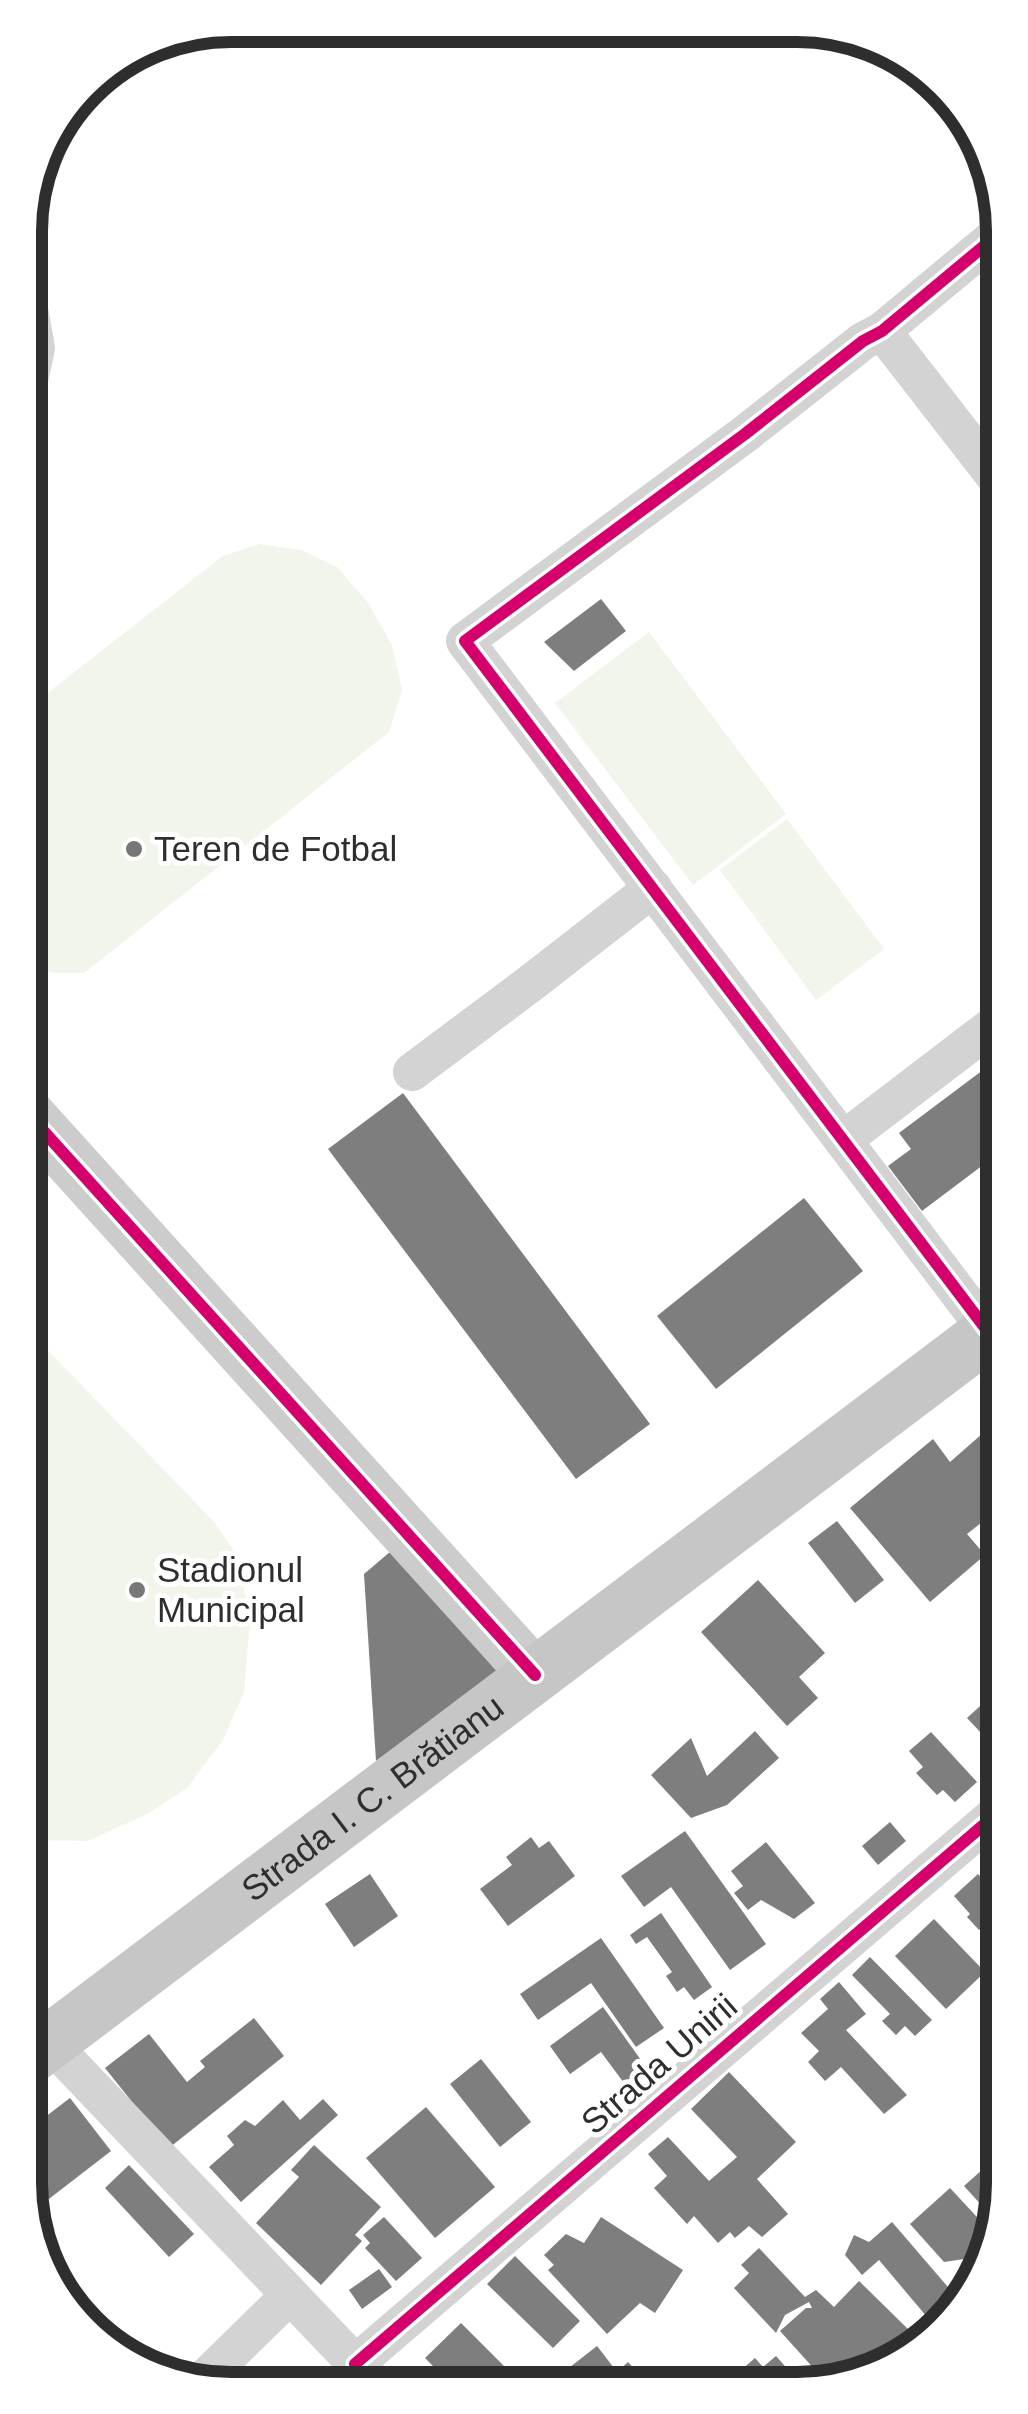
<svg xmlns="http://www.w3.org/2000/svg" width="1028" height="2414" font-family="Arial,sans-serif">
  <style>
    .green { fill: #f1f5eb }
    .building { fill: #7e7e7e }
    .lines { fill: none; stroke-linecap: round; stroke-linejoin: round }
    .street { stroke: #d3d3d3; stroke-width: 38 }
    .secondary { stroke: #ccc; stroke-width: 52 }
    .primary { stroke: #c6c6c6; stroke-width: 55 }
    .cycleway-casing { stroke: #fff; stroke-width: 19 }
    .cycleway { stroke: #d6006c; stroke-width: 12 }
    .poi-dot { fill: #777; stroke: #fff; stroke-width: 4 }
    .labels { text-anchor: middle; stroke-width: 10; stroke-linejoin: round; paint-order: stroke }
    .poi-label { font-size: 35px; fill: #2e2e2e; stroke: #fff; text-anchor: start }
    .street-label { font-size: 35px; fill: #2e2e2e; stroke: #fff }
    .rim { fill: none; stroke: #2e2e2e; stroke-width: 12 }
  </style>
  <rect width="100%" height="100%" fill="#fff"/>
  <!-- green -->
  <g class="green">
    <path d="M259,544L301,550L337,567L368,603L392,645L402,690L389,732L84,973H54L28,966L27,709L223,556Z"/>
    <path d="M649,632L786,814L693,885L555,703Z"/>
    <path d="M787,819L884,949L816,1000L720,870Z"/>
    <path d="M29,1331L215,1523L238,1557L250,1622L244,1692L223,1740L187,1788L149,1813L88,1841L31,1840Z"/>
  </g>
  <!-- building -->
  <g class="building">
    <path d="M601,599L626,631L574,671L544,642Z"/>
    <path d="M999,1058V1153L922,1211L888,1166L911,1149L899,1133Z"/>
    <path d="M403,1093L650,1424L576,1479L328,1149Z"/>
    <path d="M804,1198L863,1271L716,1389L657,1316Z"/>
    <path d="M1000,1399V1508L967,1534L985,1555L930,1602L850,1508L933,1439L950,1462L998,1420L989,1409Z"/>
    <path d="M837,1521L884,1580L855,1603L808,1543Z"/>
    <path d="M397,1546L500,1669L376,1761L364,1574Z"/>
    <path d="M758,1580L825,1653L799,1677L818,1698L787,1726L701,1632Z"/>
    <path d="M991,1696L1001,1708V1754L967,1718Z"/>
    <path d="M755,1731L779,1758L727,1805L691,1818L651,1775L691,1738L707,1776Z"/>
    <path d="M931,1732L977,1782L955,1802L943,1790L937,1795L916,1773L923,1767L909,1751Z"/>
    <path d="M890,1822L906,1841L878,1865L862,1846Z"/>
    <path d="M685,1831L766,1944L730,1970L671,1887L644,1907L621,1876Z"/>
    <path d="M531,1837L539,1848L549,1841L575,1876L508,1926L480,1889L512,1865L506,1857Z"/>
    <path d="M766,1842L815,1903L794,1919L761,1900L748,1910L734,1893L743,1886L731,1871Z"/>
    <path d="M370,1874L398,1916L354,1947L325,1904Z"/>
    <path d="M978,1874L1002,1899V1936L988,1922L979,1930L967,1917L970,1914L954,1896Z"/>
    <path d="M661,1913L712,1987L694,2000L684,1987L677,1992L666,1976L672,1972L647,1937L636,1944L630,1935Z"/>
    <path d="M934,1919L985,1972L946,2009L895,1956Z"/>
    <path d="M601,1938L664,2028L636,2047L591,1983L538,2020L520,1994Z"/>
    <path d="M870,1957L932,2020L915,2036L905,2026L896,2035L882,2021L890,2014L852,1975Z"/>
    <path d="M839,1982L866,2014L846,2030L907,2095L884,2114L841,2067L825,2081L808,2062L819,2051L801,2033L828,2009L820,1999Z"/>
    <path d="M603,2007L646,2067L624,2083L601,2052L570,2074L550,2046Z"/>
    <path d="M254,2018L284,2056L169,2148L105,2068L149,2034L187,2082L205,2067L200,2061Z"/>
    <path d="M481,2059L531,2122L500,2147L450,2084Z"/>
    <path d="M729,2072L796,2142L757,2179L788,2214L762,2237L749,2226L735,2238L730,2232L718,2243L694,2216L687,2224L654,2188L667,2176L648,2154L668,2137L709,2181L737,2157L691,2109Z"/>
    <path d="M70,2098L111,2151L32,2212V2127Z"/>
    <path d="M323,2099L338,2115L241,2202L209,2167L234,2145L227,2136L245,2120L255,2126L283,2100L300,2120Z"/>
    <path d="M426,2107L495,2187L435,2238L366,2158Z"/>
    <path d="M314,2145L381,2207L355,2235L362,2241L321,2285L256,2223L299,2177L291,2170Z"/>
    <path d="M1002,2152L1003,2197L994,2219L964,2186Z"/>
    <path d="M129,2165L194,2234L169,2257L105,2188Z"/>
    <path d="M950,2188L989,2230L978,2257L944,2262L910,2224Z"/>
    <path d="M384,2217L422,2258L396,2281L365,2248L370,2243L363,2235Z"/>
    <path d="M601,2217L683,2270L655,2313L640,2303L607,2334L548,2270L554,2265L544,2255L566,2234L584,2243Z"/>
    <path d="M892,2222L954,2294L927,2317L879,2260L862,2275L845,2255L854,2235L869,2242Z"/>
    <path d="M759,2248L805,2297L816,2290L834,2307L859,2281L910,2331L875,2366L864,2373L849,2363L826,2382L780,2331L806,2308H812L809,2302L785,2315L776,2333L734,2288L749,2273L741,2265Z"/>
    <path d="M515,2256L580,2321L553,2348L487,2284Z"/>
    <path d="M379,2269L392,2287L362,2309L349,2290Z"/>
    <path d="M461,2323L505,2367L488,2384H433L429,2380L438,2371L425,2358Z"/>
    <path d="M597,2346L614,2368L595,2383H575L565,2371Z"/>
    <path d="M776,2356L799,2382L726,2383L755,2358L763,2367Z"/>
    <path d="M628,2362L647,2383H605Z"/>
  </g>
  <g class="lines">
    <!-- street -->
    <g class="street">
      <path d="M26,292L36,348L26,394"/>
      <path d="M882,331L997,479"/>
      <path d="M412,1072L531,983L653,888"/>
      <path d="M843,1140L999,1021"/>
      <path d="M989,1333L465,641L745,434L863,341L882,331L996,236"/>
      <path d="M49,2042L375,2384"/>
      <path d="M355,2364L1001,1810"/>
      <path d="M198,2385L290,2295"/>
    </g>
    <!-- secondary -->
    <path class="secondary" d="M28,1114L535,1675"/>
    <!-- primary -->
    <path class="primary" id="s1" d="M31,2056L1000,1324"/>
    <defs>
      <g id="cycleway">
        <path d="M28,1114L535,1675"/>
        <path d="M989,1333L465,641L745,434L863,341L882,331L996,236"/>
        <path d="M355,2364L1001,1810"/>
      </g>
    </defs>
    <!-- cycleway casing -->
    <use href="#cycleway" class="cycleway-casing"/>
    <!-- cycleway -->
    <use href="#cycleway" class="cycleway"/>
  </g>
  <!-- markers -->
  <g class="poi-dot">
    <circle cx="134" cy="849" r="10"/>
    <circle cx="137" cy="1590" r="10"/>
  </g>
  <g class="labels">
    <!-- poi labels -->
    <g class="poi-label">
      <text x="154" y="861">Teren de Fotbal</text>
      <text x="157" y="1582">Stadionul<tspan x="157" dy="40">Municipal</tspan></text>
    </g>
    <!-- street labels -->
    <g class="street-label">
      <text dy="12" stroke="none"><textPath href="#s1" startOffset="428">Strada I. C. Brătianu</textPath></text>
      <text transform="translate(659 2064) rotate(-41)" y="12">Strada Unirii</text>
    </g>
  </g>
  <!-- crop -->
  <path d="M0 0H1028V2414H0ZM231 42H797A189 189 0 0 1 986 231V2183A189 189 0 0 1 797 2372H231A189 189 0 0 1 42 2183V231A189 189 0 0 1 231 42Z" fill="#fff" fill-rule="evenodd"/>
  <path class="rim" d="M231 42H797A189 189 0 0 1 986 231V2183A189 189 0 0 1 797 2372H231A189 189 0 0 1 42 2183V231A189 189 0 0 1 231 42Z"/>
</svg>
